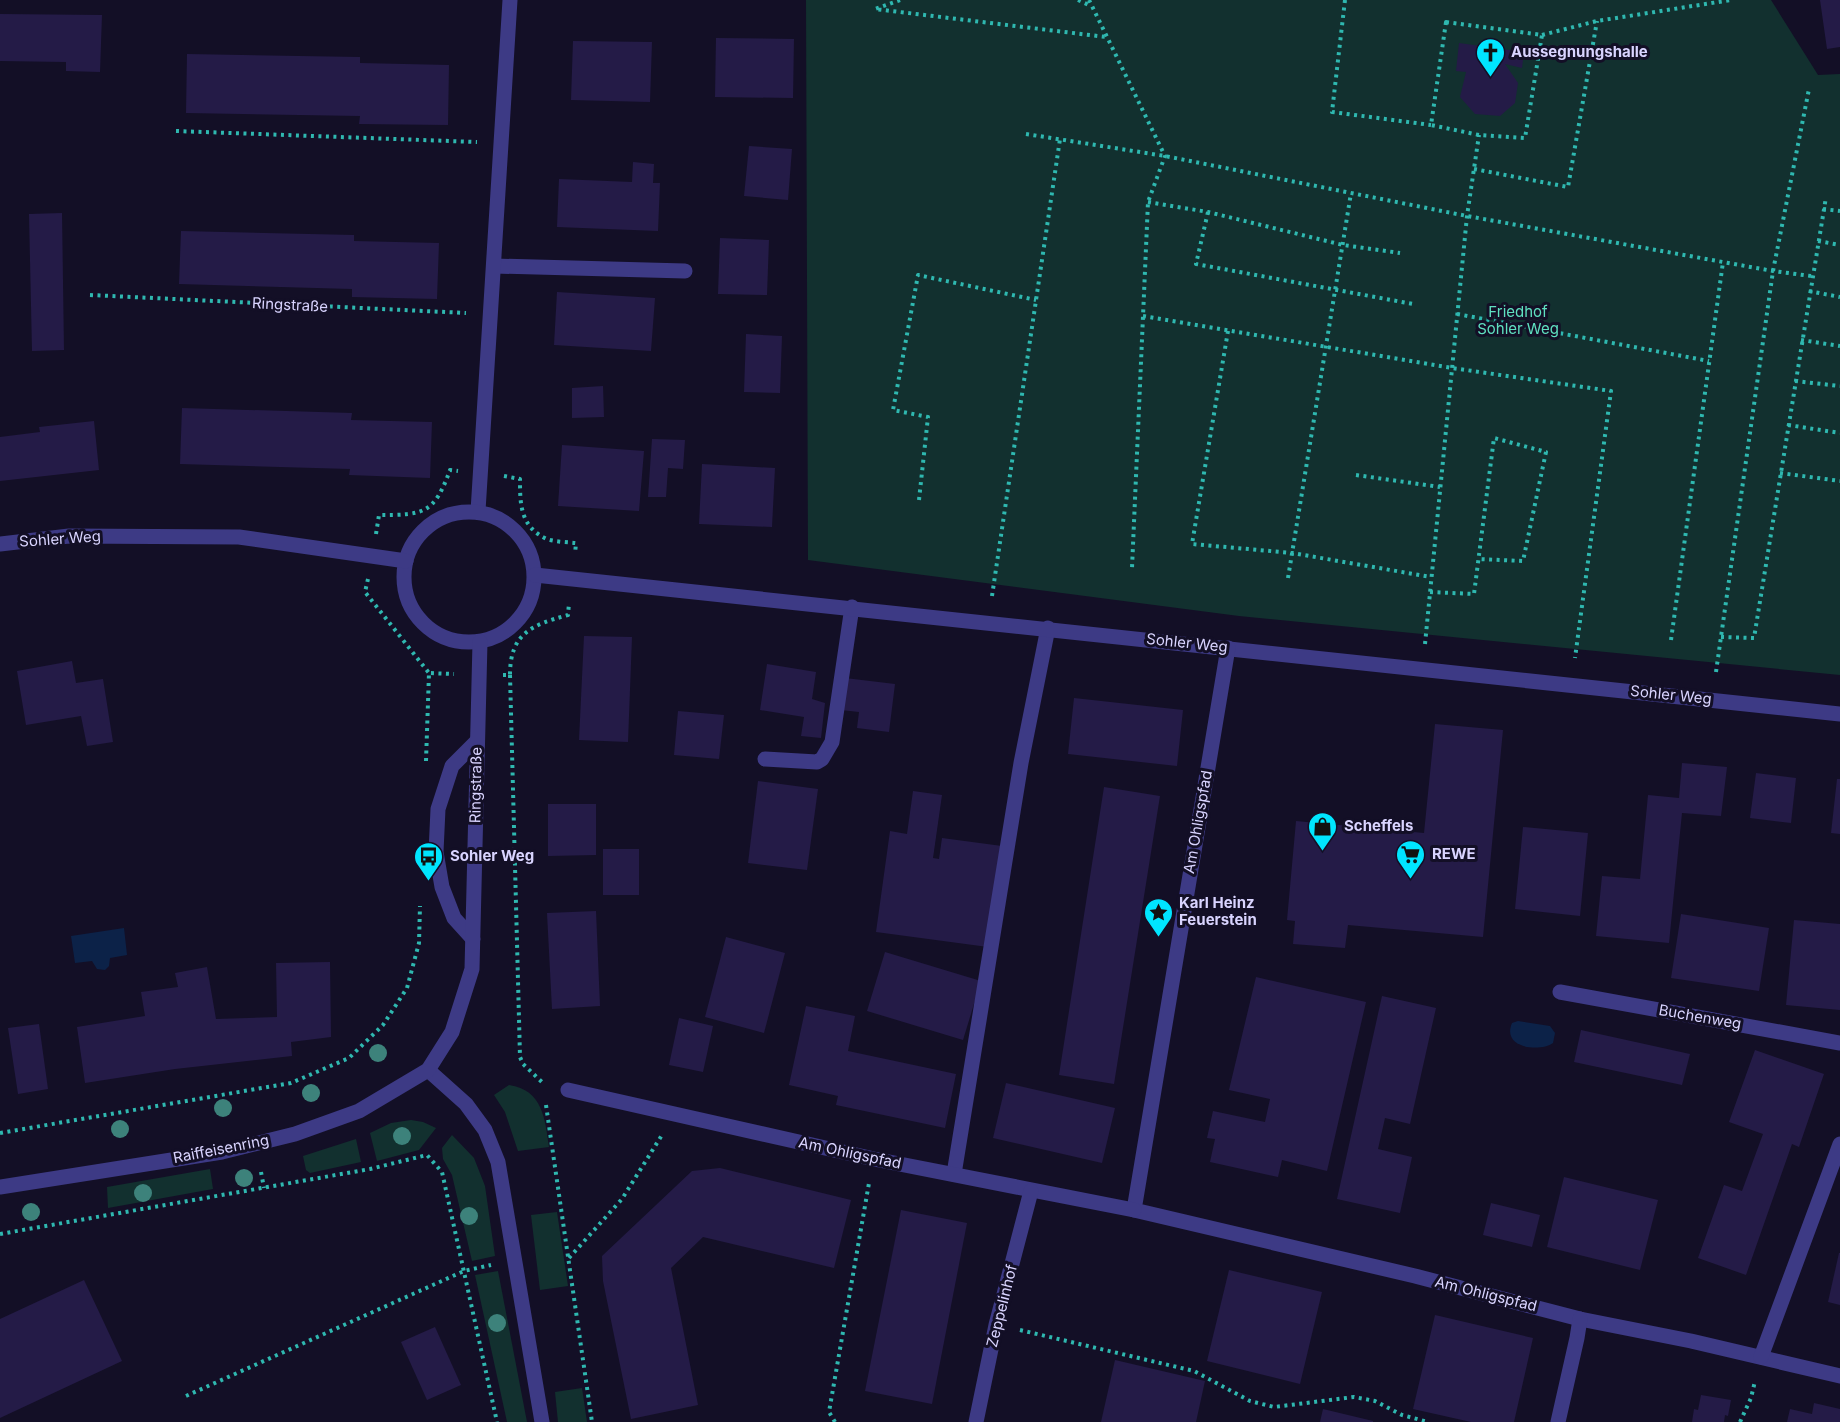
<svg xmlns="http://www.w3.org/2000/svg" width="1840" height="1422" font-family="Inter,sans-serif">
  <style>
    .green { fill: #12302f }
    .water { fill: #0c2248 }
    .building { fill: #241b47 }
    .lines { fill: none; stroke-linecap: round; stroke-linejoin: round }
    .path { stroke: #2fb8b0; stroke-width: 4; stroke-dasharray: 3 4.5; stroke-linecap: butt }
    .service { stroke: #3d3a85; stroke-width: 15 }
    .minor { stroke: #3d3a85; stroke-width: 15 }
    .tree { fill: #3d827b }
    .labels { text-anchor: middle; stroke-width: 6; stroke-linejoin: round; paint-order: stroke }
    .poi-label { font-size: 15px; font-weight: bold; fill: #d9d4ff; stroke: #130f26; text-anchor: start }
    .street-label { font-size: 15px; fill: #d9d4ff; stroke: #130f26 }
    .park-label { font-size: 15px; fill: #5fe0c0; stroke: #130f26 }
  </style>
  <rect width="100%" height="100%" fill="#130f26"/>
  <!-- green -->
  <g class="green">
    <path d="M806,0H1771L1818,75L1840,74V675L1239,616L808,560Z"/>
    <path d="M509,1085C543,1090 545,1119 549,1147L518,1151L505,1112L494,1095Z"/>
    <path d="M411,1120L423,1122L436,1128L419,1150L377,1161L370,1133L391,1123Z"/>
    <path d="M452,1135L474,1158L485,1186L495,1256L472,1261L452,1175L443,1159L442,1148Z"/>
    <path d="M356,1139L361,1162L310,1173L306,1170L303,1156Z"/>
    <path d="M210,1169L213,1189L108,1208L107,1187Z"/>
    <path d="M557,1212L568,1286L540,1290L531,1215Z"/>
    <path d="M498,1271L527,1422H507L475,1275Z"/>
    <path d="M582,1388L587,1422H558L555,1392Z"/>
  </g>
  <!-- water -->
  <g class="water">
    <path d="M124,928L127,955L110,958L109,966L105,970L97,969L92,961L75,963L71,936Z"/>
    <path d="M1518,1021L1550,1026L1555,1033L1553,1043C1541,1052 1501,1049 1512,1023Z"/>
  </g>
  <!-- building -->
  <g class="building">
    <path d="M1820,0H1840V47L1827,49Z"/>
    <path d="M0,14L102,15L100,72L66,71V62L0,61Z"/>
    <path d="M716,38L794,39L793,98L715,97Z"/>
    <path d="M573,41L652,42L650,102L571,100Z"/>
    <path d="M1459,43L1524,52L1522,68L1505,64L1518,83L1515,103L1500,116L1475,114L1460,97L1466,72L1456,71Z"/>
    <path d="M187,54L360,57V63L449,65L448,125L359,124L360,116L186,113Z"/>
    <path d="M749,146L792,149L788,200L744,196Z"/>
    <path d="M633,162L654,164L653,183H660L658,231L557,227L559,179L632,182Z"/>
    <path d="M62,213L64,350L32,351L29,214Z"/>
    <path d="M181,231L354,235V241L439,243L437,299L352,297V289L179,284Z"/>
    <path d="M720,238L769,240L767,295L718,294Z"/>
    <path d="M557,292L655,298L651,351L554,345Z"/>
    <path d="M746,334L782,336L780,393L744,392Z"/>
    <path d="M603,386L604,417L572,418V388Z"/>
    <path d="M182,408L352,413L351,420L432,422L430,478L349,475L350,469L180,464Z"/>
    <path d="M94,421L99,470L0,481V437L40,432L39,427Z"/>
    <path d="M652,439L685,440L683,469L668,468L666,497H648Z"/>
    <path d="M562,445L644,451L639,511L558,506Z"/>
    <path d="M702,464L775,468L772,527L699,524Z"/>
    <path d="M584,636L632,637L628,742L579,740Z"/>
    <path d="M72,661L76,683L103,679L113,742L87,746L81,716L26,725L17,671Z"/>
    <path d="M767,664L816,672L812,699L825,703L821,738L801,736L804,717L760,710Z"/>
    <path d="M845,678L895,684L889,732L857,728L859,712L841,710Z"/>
    <path d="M1074,698L1183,710L1177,766L1068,754Z"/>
    <path d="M678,711L724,715L719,759L674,755Z"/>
    <path d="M1435,724L1503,730L1483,937L1348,925L1345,948L1293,944L1295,921L1287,920L1296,821L1424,833Z"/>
    <path d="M1682,763L1727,767L1721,816L1682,813L1669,943L1596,936L1602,876L1640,879L1648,795L1679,798Z"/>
    <path d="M1756,773L1796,778L1791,823L1750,818Z"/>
    <path d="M1837,779H1840V834L1831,833Z"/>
    <path d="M758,781L818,789L807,870L748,863Z"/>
    <path d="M1104,787L1160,796L1114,1084L1059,1075Z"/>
    <path d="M913,791L942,795L933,858L939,859L942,838L1002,846L988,947L876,932L890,831L907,834Z"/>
    <path d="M548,804H596V855L548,856Z"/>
    <path d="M1523,827L1588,833L1580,916L1515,909Z"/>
    <rect x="603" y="849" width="36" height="46"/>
    <path d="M596,911L600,1006L552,1009L547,913Z"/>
    <path d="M1681,914L1769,928L1759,991L1671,978Z"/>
    <path d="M1794,920L1840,924V1010L1786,1005Z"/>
    <path d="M726,937L785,953L764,1033L705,1017Z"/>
    <path d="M885,952L981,981L963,1040L867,1011Z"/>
    <path d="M330,962L331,1037L291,1042L292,1056L175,1069L85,1083L77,1027L145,1016L141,992L178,987L175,973L207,967L216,1019L277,1017L276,963Z"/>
    <path d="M1256,977L1366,1002L1327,1171L1282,1160L1278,1177L1210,1162L1215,1139L1207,1138L1213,1111L1265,1122L1270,1099L1229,1090Z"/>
    <path d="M1382,996L1436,1008L1410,1124L1385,1118L1378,1149L1412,1157L1400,1213L1337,1199Z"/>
    <path d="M806,1006L855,1016L848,1051L956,1074L945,1128L836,1105L838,1096L789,1085Z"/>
    <path d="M679,1018L713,1026L703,1072L669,1065Z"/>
    <path d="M39,1024L48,1089L18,1094L8,1028Z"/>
    <path d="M1581,1030L1690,1054L1682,1085L1574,1062Z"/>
    <path d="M1755,1050L1824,1074L1799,1147L1792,1144L1746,1275L1698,1258L1724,1185L1742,1191L1763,1134L1729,1122Z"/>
    <path d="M1006,1083L1115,1108L1102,1163L993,1138Z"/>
    <path d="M720,1168L851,1200L834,1268L703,1237L671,1268L698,1405L631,1419L603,1281L602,1256L692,1171Z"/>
    <path d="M1564,1177L1658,1200L1640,1270L1547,1247Z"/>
    <path d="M1491,1203L1540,1215L1532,1247L1483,1235Z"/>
    <path d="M901,1210L967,1223L932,1404L865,1391Z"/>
    <path d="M1839,1253H1840V1305L1828,1302Z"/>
    <path d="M1229,1270L1322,1292L1300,1384L1207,1361Z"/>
    <path d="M84,1280L122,1361L0,1418V1319Z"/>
    <path d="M1435,1315L1533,1338L1514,1422H1471L1413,1409Z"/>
    <path d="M435,1327L461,1385L427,1400L401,1342Z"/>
    <path d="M1115,1360L1205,1381L1196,1422H1101Z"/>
    <path d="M1701,1395L1731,1400L1728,1416L1725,1415L1724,1422H1692L1694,1409L1698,1410Z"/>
    <path d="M1814,1403L1840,1409V1422H1787L1790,1409L1812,1414Z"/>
    <path d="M1323,1409L1373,1421V1422H1320Z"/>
  </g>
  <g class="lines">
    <!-- path -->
    <g class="path">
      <path d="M900,0L875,9L1106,37"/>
      <path d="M1078,0L1091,6"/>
      <path d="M1089,0L1165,156L1148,202L1132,568"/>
      <path d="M1345,0L1332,112L1431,125"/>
      <path d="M1446,22L1542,35L1525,138L1479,135L1431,125Z"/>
      <path d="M1542,35L1597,21L1731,0"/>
      <path d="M176,131L477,142"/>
      <path d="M1026,134L1165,156L1467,216L1773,271L1811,276"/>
      <path d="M1474,169L1568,187L1597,21"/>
      <path d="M1148,202L1208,212L1343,245L1400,253"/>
      <path d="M1823,209L1840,211"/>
      <path d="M1208,212L1196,264L1413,304"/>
      <path d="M1818,241L1840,245"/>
      <path d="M1809,291L1840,297"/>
      <path d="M90,295L466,313"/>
      <path d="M1457,314L1709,361"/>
      <path d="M1143,316L1452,368L1611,391L1575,658"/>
      <path d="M1228,331L1192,544L1292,553L1431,577"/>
      <path d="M1801,340L1840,346"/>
      <path d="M1795,381L1840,386"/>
      <path d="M1788,425L1840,433"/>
      <path d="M1780,473L1840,481"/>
      <path d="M1356,475L1440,487"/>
      <path d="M504,476L520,479C520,504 520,527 547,539C555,542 567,542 576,543L575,554"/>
      <path d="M919,500L928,417L893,410L918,275L1036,300"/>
      <path d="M376,534L379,515C424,515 434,514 450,470L458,471"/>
      <path d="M1288,578L1351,193"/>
      <path d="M368,579L365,592L429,673"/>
      <path d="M1430,592L1474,594L1494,438L1546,452L1523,561L1478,559"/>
      <path d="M992,596L1060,139"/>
      <path d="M1721,637L1754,638L1826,197"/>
      <path d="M1671,640L1723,262"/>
      <path d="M1425,644L1467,216L1479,135"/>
      <path d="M1716,672L1773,271L1809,89"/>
      <path d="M503,675H510C510,633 532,625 568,615L569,603"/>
      <path d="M510,675L520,1057L523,1064L544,1084"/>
      <path d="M426,761L429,673L454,674"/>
      <path d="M546,1105L592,1422"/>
      <path d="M0,1133L291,1083L349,1058L383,1025L407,988L419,943L420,906"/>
      <path d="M261,1172L264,1188"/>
      <path d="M0,1234L370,1169L427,1155L442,1172L497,1422"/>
      <path d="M569,1258L622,1199L662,1135"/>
      <path d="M1020,1330L1194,1371L1250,1401L1274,1407L1354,1397L1375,1401L1402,1415L1428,1422"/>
      <path d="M186,1396L464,1271L491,1265"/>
      <path d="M835,1422L829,1412L869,1183"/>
      <path d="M1740,1422L1751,1398L1755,1381"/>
    </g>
    <!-- service -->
    <g class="service">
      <path d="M494,266L685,271"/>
      <path d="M765,759L817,762L822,759L832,742L852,607"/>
      <path d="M473,939L454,918L442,887L436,852L438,809L452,766L477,741"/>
      <path d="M1560,992L1840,1043"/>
      <path d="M954,1174L1021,763L1048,628"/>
    </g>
    <!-- minor -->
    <g class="minor">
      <path d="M478,511L510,0"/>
      <circle cx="469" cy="577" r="65"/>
      <path d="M0,544L69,536L239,537L406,561"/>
      <path d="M535,575L1840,714"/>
      <path d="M1228,648L1134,1210L1415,1276L1580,1319L1691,1341L1840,1376"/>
      <path d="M428,1070L466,1104L485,1130L498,1162L542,1422"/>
      <path d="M568,1090L874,1159L1134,1210"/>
      <path d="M0,1187L222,1152L295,1134L359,1111L428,1070L452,1032L472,969L480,642"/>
      <path d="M1761,1357L1840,1144"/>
      <path d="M976,1422L996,1325L1031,1191"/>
      <path d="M1558,1422L1577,1338L1580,1319"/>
    </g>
  </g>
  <!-- trees -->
  <g class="tree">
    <circle cx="378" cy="1053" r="9"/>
    <circle cx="311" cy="1093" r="9"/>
    <circle cx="223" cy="1108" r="9"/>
    <circle cx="120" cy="1129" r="9"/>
    <circle cx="402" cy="1136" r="9"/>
    <circle cx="244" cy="1178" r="9"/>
    <circle cx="143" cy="1193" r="9"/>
    <circle cx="31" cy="1212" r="9"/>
    <circle cx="469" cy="1216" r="9"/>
    <circle cx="497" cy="1323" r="9"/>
  </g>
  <!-- icons -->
  <defs>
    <symbol id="church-pin" viewBox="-11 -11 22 30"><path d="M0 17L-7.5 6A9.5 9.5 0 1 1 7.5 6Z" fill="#00e5ff" stroke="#130f26"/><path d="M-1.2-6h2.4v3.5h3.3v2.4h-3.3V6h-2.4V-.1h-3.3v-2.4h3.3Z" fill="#111"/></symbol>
    <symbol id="shop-pin" viewBox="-11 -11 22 30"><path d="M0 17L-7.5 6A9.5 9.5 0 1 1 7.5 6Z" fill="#00e5ff" stroke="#130f26"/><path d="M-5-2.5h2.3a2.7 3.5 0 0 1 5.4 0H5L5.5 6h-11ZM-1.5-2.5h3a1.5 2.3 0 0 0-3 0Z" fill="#111"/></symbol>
    <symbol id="supermarket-pin" viewBox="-11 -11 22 30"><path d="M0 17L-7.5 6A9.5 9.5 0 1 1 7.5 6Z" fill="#00e5ff" stroke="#130f26"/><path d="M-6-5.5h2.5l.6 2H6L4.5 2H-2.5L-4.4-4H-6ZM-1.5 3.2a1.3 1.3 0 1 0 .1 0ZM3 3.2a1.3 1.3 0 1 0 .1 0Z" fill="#111"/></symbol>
    <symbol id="bus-pin" viewBox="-11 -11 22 30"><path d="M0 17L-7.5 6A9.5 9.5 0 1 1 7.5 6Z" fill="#00e5ff" stroke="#130f26"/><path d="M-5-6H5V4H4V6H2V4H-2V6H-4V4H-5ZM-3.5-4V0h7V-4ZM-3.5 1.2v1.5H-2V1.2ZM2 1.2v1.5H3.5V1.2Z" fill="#111"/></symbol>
    <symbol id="sight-pin" viewBox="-11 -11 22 30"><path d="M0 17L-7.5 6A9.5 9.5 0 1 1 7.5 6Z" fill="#00e5ff" stroke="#130f26"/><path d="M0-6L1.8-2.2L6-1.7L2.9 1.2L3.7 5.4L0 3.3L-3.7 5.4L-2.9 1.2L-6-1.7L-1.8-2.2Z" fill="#111"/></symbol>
  </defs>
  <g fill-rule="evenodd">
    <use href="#church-pin" x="1474" y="36" width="33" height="45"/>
    <use href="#shop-pin" x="1306" y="810" width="33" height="45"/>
    <use href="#supermarket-pin" x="1394" y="838" width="33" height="45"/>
    <use href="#bus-pin" x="412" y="840" width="33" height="45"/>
    <use href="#sight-pin" x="1142" y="896" width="33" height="45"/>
  </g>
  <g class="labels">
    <!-- poi labels -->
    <g class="poi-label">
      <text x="1511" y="57">Aussegnungshalle</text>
      <text x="1344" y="831">Scheffels</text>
      <text x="1432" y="859">REWE</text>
      <text x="450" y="861">Sohler Weg</text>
      <text x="1179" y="908">Karl Heinz<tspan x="1179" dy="17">Feuerstein</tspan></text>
    </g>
    <!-- street labels -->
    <g class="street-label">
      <text transform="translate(290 305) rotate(3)" y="5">Ringstraße</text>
      <text transform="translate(60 539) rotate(-4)" y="5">Sohler Weg</text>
      <text transform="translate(1187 643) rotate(6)" y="5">Sohler Weg</text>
      <text transform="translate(1671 695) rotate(6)" y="5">Sohler Weg</text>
      <text transform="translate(476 785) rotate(-89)" y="5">Ringstraße</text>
      <text transform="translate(1198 822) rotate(-80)" y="5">Am Ohligspfad</text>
      <text transform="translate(1700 1017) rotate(10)" y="5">Buchenweg</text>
      <text transform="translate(221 1149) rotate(-11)" y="5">Raiffeisenring</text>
      <text transform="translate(850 1153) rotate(12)" y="5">Am Ohligspfad</text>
      <text transform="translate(1486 1294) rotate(14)" y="5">Am Ohligspfad</text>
      <text transform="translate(1002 1306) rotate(-76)" y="5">Zeppelinhof</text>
    </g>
    <!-- park labels -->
    <g class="park-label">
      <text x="1518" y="317">Friedhof<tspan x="1518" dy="17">Sohler Weg</tspan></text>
    </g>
  </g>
</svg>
